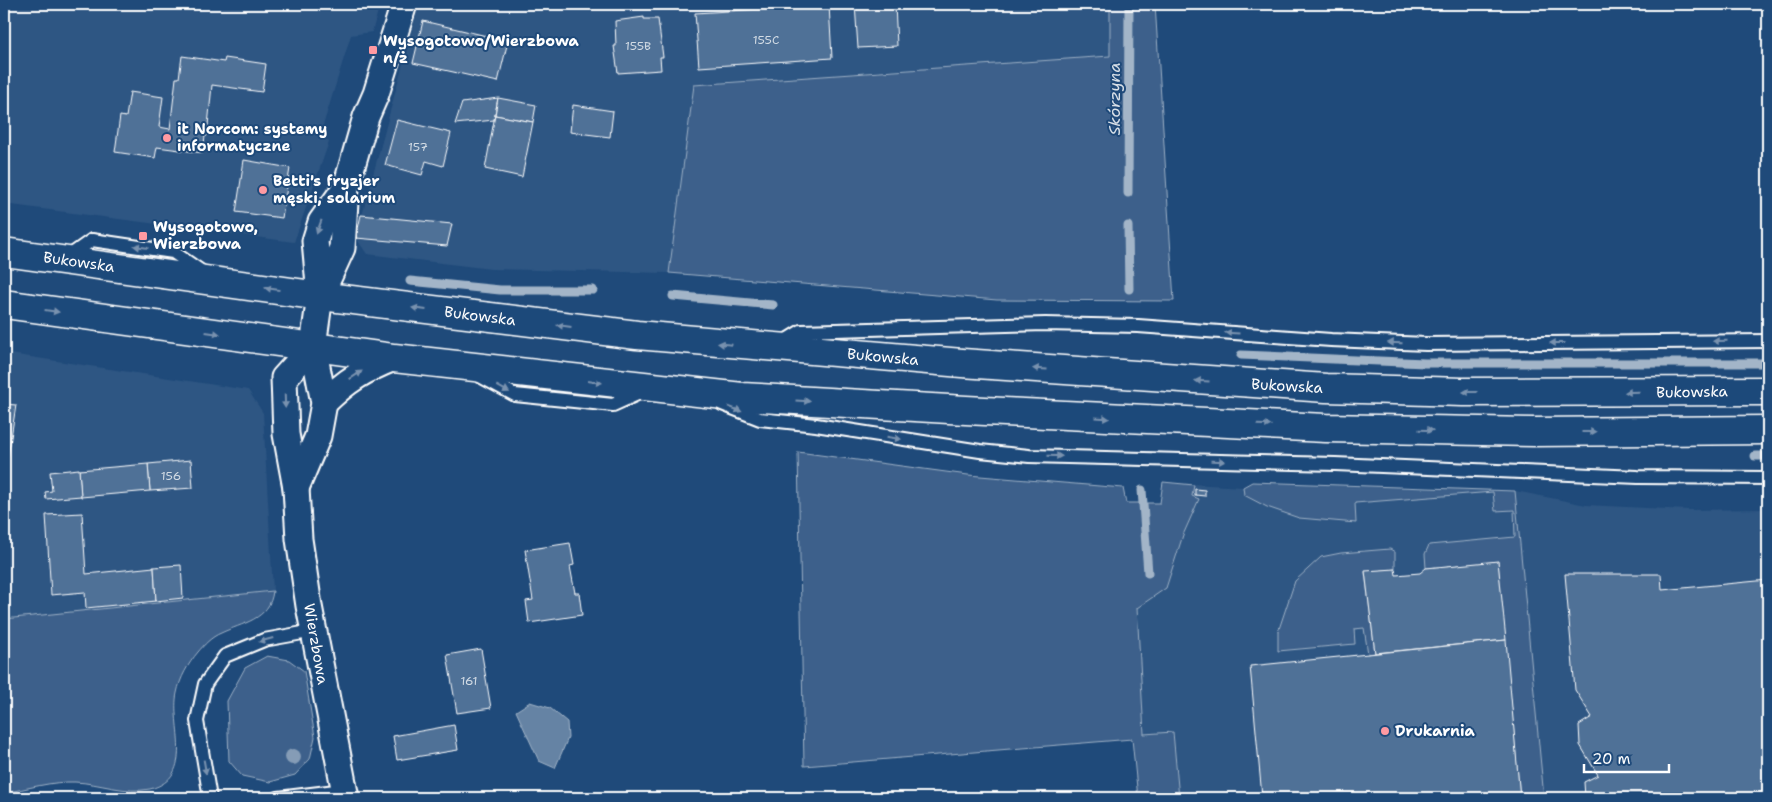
<svg xmlns="http://www.w3.org/2000/svg" width="1772" height="802" font-family="'Shantell Sans',sans-serif">
  <style>
    .built { fill: #2e5683 }
    .green { fill: #3c618b; stroke: #9eb0c5 }
    .water { fill: #6583a4; stroke: #a3b5c8 }
    .lines { fill: none; stroke-linecap: round; stroke-linejoin: round }
    .stream { stroke: #a3b5c8; stroke-width: 9 }
    .building { fill: #507197; stroke: #fff }
    .lane-casing { stroke: #fff; stroke-width: 16 }
    .street-casing { stroke: #fff; stroke-width: 29 }
    .secondary-casing { stroke: #fff; stroke-width: 31 }
    .lane { stroke: #1f4a7a; stroke-width: 12 }
    .street { stroke: #1f4a7a; stroke-width: 25 }
    .secondary { stroke: #1f4a7a; stroke-width: 28 }
    .tree { fill: #859cb6 }
    .oneway { fill: #7992af }
    .poi-dot { fill: #ff9aa2; stroke: #1f4a7a; stroke-width: 2 }
    .labels { text-anchor: middle; stroke-width: 4; stroke-linejoin: round; paint-order: stroke }
    .number-label { font-size: 12px; fill: #d3dce5 }
    .poi-label { font-size: 15px; font-weight: bold; fill: #fff; stroke: #1f4a7a; text-anchor: start }
    .street-label { font-size: 15px; fill: #fff; stroke: #1f4a7a }
    .water-label { font-size: 16px; font-style: italic; fill: #d8e0e8; stroke: #1f4a7a }
  </style>
  <rect width="100%" height="100%" fill="#1f4a7a"/>
  <filter id="ink" filterUnits="userSpaceOnUse"><feTurbulence type="fractalNoise" baseFrequency=".02" numOctaves="2"/><feDisplacementMap in="SourceGraphic" scale="10" xChannelSelector="R" yChannelSelector="G"/><feConvolveMatrix kernelMatrix="1 2 1 2 8 2 1 2 1" color-interpolation-filters="sRGB"/></filter>
  <g filter="url(#ink)">
    <!-- built -->
    <g class="built">
      <path d="M4,4H380L372,32L351,35L321,132L329,142L294,242L4,204Z"/>
      <path d="M419,4H1110V56L694,85L669,273L491,269L367,254L356,238Z"/>
      <path d="M4,353L248,390L263,413L273,591L4,619Z"/>
      <path d="M1174,483L1243,487L1515,491L1586,505L1688,510L1768,509V798H1179L1173,733L1144,734L1129,503H1160Z"/>
    </g>
    <!-- green -->
    <g class="green">
      <path d="M1110,4H1155L1174,301L997,300L669,273L694,85L1110,56Z"/>
      <path d="M798,452L968,475L1123,488L1126,503H1160L1163,482L1194,485L1192,496L1199,499L1183,535L1166,588L1137,608L1144,734L1173,732L1179,798H1138L1132,739L804,766Z"/>
      <path d="M1252,482L1515,491L1544,798H1520L1498,562L1426,568L1425,554L1429,545L1515,537L1514,510L1495,511L1493,492L1355,503L1356,523L1299,518L1267,507L1244,495L1243,487Z"/>
      <path d="M1390,549L1395,552V569L1365,572L1375,653L1368,654L1364,628L1354,629L1355,644L1278,651V632L1295,581L1321,557L1341,553Z"/>
      <path d="M273,591C270,620 242,623 221,633C211,637 204,645 198,652C188,664 180,678 177,693C170,724 197,777 150,789C126,794 99,783 75,782C52,781 26,789 4,793V619Z"/>
      <path d="M267,656L289,660L304,671L315,737L310,759L295,775L270,782L242,776L229,761L227,701L245,668Z"/>
    </g>
    <!-- water -->
    <path class="water" d="M530,702L550,708L567,722L568,738L555,768L539,761L516,711Z"/>
    <g class="lines">
      <!-- stream -->
      <g class="stream">
        <path d="M1128,193L1129,4"/>
        <path d="M1128,226L1129,289"/>
        <path d="M410,281L500,290H593"/>
        <path d="M673,296L773,305"/>
        <path d="M1241,355L1425,363H1768"/>
        <path d="M1755,456H1768"/>
        <path d="M1142,490L1148,573"/>
      </g>
    </g>
    <!-- building -->
    <g class="building">
      <path d="M855,4H895L897,46L858,48Z"/>
      <path d="M829,5L832,58L699,67L695,13Z"/>
      <path d="M4,11L8,60L4,61Z"/>
      <path d="M644,17V19H658L663,57H660L661,70L618,73L614,46H616L615,21Z"/>
      <path d="M423,21L508,41L498,82L413,63Z"/>
      <path d="M182,56L224,62L225,58L266,64L262,92L212,85L207,136H205L203,153L157,147L155,158L115,152L120,116L126,117L130,92L163,97L159,127L170,129L176,78H179Z"/>
      <path d="M498,98L494,120L455,124L462,103Z"/>
      <path d="M498,98L536,105L533,122L495,115Z"/>
      <path d="M573,105L613,111L610,137L570,132Z"/>
      <path d="M495,115L533,122L522,177L485,169Z"/>
      <path d="M397,120L451,133L443,166L426,161L422,175L385,165Z"/>
      <path d="M244,160L290,168L282,218L236,212Z"/>
      <path d="M361,215L452,224L447,246L356,238Z"/>
      <path d="M4,404L16,405L8,457H4Z"/>
      <path d="M191,460L193,488L150,491L148,464Z"/>
      <path d="M148,464L150,491L81,497L79,470Z"/>
      <path d="M79,469L81,496L46,499L45,492L52,491L50,472Z"/>
      <path d="M1195,489L1205,490V496L1195,495Z"/>
      <path d="M82,513L86,574L154,567L156,601L86,608L85,592L51,595L46,515Z"/>
      <path d="M570,543L574,565L570,566L575,593H579L582,615L529,623L526,601L533,600L525,550Z"/>
      <path d="M1498,561L1506,640L1375,653L1365,571L1395,569L1396,575L1420,573L1426,568Z"/>
      <path d="M181,565L183,598L156,601L154,567Z"/>
      <path d="M1565,574H1661L1662,590L1768,580V798H1585L1584,782L1598,775L1580,745L1579,725L1592,717L1575,690Z"/>
      <path d="M1506,640L1520,798H1248L1262,797L1250,666Z"/>
      <path d="M481,649L491,708L457,713L447,655Z"/>
      <path d="M454,725L458,750L397,760L393,736Z"/>
    </g>
    <g class="lines">
      <defs>
        <g id="lane">
          <path d="M68,257L92,240L173,252L205,274"/>
          <path d="M780,344L801,331L1045,324L1138,326L1331,340L1426,344L1768,341"/>
          <path d="M478,375L515,395L613,405L644,391"/>
          <path d="M722,404L760,419L816,425L980,451L1029,456L1335,464L1638,477L1768,478"/>
          <path d="M210,798L197,721L205,684L225,656L264,640L314,631"/>
          <path d="M278,798L344,790"/>
        </g>
        <g id="street">
          <path d="M321,294L342,248L346,187L366,117L376,94L404,4"/>
          <path d="M313,346L284,378L286,434L296,488L299,539L309,606L346,798"/>
          <path d="M324,403C347,380 364,370 394,358"/>
          <path d="M296,488L318,436L324,403L313,346L320,296L315,241L321,222L346,187"/>
        </g>
        <g id="secondary">
          <path d="M4,252L320,296L637,335L962,363L1326,388L1463,392L1768,391"/>
          <path d="M4,304L394,358L742,397L966,410L1326,428L1534,432L1768,430"/>
        </g>
      </defs>
      <!-- lane casing -->
      <use href="#lane" class="lane-casing"/>
      <!-- street casing -->
      <use href="#street" class="street-casing"/>
      <!-- secondary casing -->
      <use href="#secondary" class="secondary-casing"/>
      <!-- lane -->
      <use href="#lane" class="lane"/>
      <!-- street -->
      <use href="#street" class="street"/>
      <!-- secondary -->
      <use href="#secondary" class="secondary"/>
    </g>
    <!-- trees -->
    <circle class="tree" cx="293" cy="757" r="8"/>
    <!-- one-way arrows -->
    <defs><path id="oneway-solid" d="M-6-.8H1V-3.2L6.5 0L1 3.2V.8H-6Z" transform="scale(1.25)"/></defs>
    <g class="oneway">
      <use href="#oneway-solid" transform="translate(319 227) rotate(110)"/>
      <use href="#oneway-solid" transform="translate(141 247) rotate(-172)"/>
      <use href="#oneway-solid" transform="translate(272 289) rotate(-172)"/>
      <use href="#oneway-solid" transform="translate(419 309) rotate(-172)"/>
      <use href="#oneway-solid" transform="translate(52 311) rotate(8)"/>
      <use href="#oneway-solid" transform="translate(564 326) rotate(-173)"/>
      <use href="#oneway-solid" transform="translate(213 333) rotate(8)"/>
      <use href="#oneway-solid" transform="translate(1232 333) rotate(-176)"/>
      <use href="#oneway-solid" transform="translate(1720 341) rotate(179)"/>
      <use href="#oneway-solid" transform="translate(1395 343) rotate(-178)"/>
      <use href="#oneway-solid" transform="translate(1557 343) rotate(180)"/>
      <use href="#oneway-solid" transform="translate(725 344) rotate(-175)"/>
      <use href="#oneway-solid" transform="translate(1040 369) rotate(-176)"/>
      <use href="#oneway-solid" transform="translate(356 375) rotate(-33)"/>
      <use href="#oneway-solid" transform="translate(1202 381) rotate(-176)"/>
      <use href="#oneway-solid" transform="translate(595 382) rotate(7)"/>
      <use href="#oneway-solid" transform="translate(503 389) rotate(28)"/>
      <use href="#oneway-solid" transform="translate(1470 392) rotate(-180)"/>
      <use href="#oneway-solid" transform="translate(1632 392) rotate(179)"/>
      <use href="#oneway-solid" transform="translate(285 401) rotate(88)"/>
      <use href="#oneway-solid" transform="translate(803 401) rotate(4)"/>
      <use href="#oneway-solid" transform="translate(735 409) rotate(21)"/>
      <use href="#oneway-solid" transform="translate(1102 418) rotate(3)"/>
      <use href="#oneway-solid" transform="translate(1264 425) rotate(2)"/>
      <use href="#oneway-solid" transform="translate(1426 430) rotate(1)"/>
      <use href="#oneway-solid" transform="translate(1589 432)"/>
      <use href="#oneway-solid" transform="translate(894 438) rotate(9)"/>
      <use href="#oneway-solid" transform="translate(1055 456) rotate(1)"/>
      <use href="#oneway-solid" transform="translate(1218 461) rotate(2)"/>
      <use href="#oneway-solid" transform="translate(266 640) rotate(165)"/>
      <use href="#oneway-solid" transform="translate(205 767) rotate(80)"/>
    </g>
  </g>
  <!-- markers -->
  <g class="poi-dot">
    <rect x="368" y="45" width="10" height="10" rx="2.5"/>
    <circle cx="167" cy="138" r="5"/>
    <circle cx="263" cy="190" r="5"/>
    <rect x="138" y="231" width="10" height="10" rx="2.5"/>
    <circle cx="1385" cy="731" r="5"/>
  </g>
  <g class="labels">
    <!-- number labels -->
    <g class="number-label">
      <text x="766" y="44">155C</text>
      <text x="638" y="50">155B</text>
      <text x="418" y="151">157</text>
      <text x="171" y="480">156</text>
      <text x="469" y="685">161</text>
    </g>
    <!-- poi labels -->
    <g class="poi-label">
      <text x="383" y="46">Wysogotowo/Wierzbowa<tspan x="383" dy="17">n/ż</tspan></text>
      <text x="177" y="134">it Norcom: systemy<tspan x="177" dy="17">informatyczne</tspan></text>
      <text x="273" y="186">Betti's fryzjer<tspan x="273" dy="17">męski, solarium</tspan></text>
      <text x="153" y="232">Wysogotowo,<tspan x="153" dy="17">Wierzbowa</tspan></text>
      <text x="1395" y="736">Drukarnia</text>
    </g>
    <!-- street labels -->
    <g class="street-label">
      <text transform="translate(79 262) rotate(8)" y="5">Bukowska</text>
      <text transform="translate(480 316) rotate(7)" y="5">Bukowska</text>
      <text transform="translate(883 357) rotate(5)" y="5">Bukowska</text>
      <text transform="translate(1287 386) rotate(3)" y="5">Bukowska</text>
      <text transform="translate(1692 392) rotate(-1)" y="5">Bukowska</text>
      <text transform="translate(316 644) rotate(80)" y="5">Wierzbowa</text>
    </g>
    <!-- water labels -->
    <g class="water-label">
      <text transform="translate(1114 99) rotate(-90)" y="6">Skórzyna</text>
    </g>
  </g>
  <!-- margin -->
  <rect width="1772" height="802" fill="none" stroke="#1f4a7a" stroke-width="20"/>
  <rect x="10" y="10" width="1752" height="782" fill="none" stroke="#fff" stroke-width="2" filter="url(#ink)"/>
  <!-- scale -->
  <path d="M1584 764v8h85v-8" fill="none" stroke="#ffffff" stroke-width="2.5"/>
  <text x="1592" y="764" font-size="15" fill="#ffffff" stroke="#1f4a7a" stroke-width="4" paint-order="stroke">20 m</text>
</svg>
